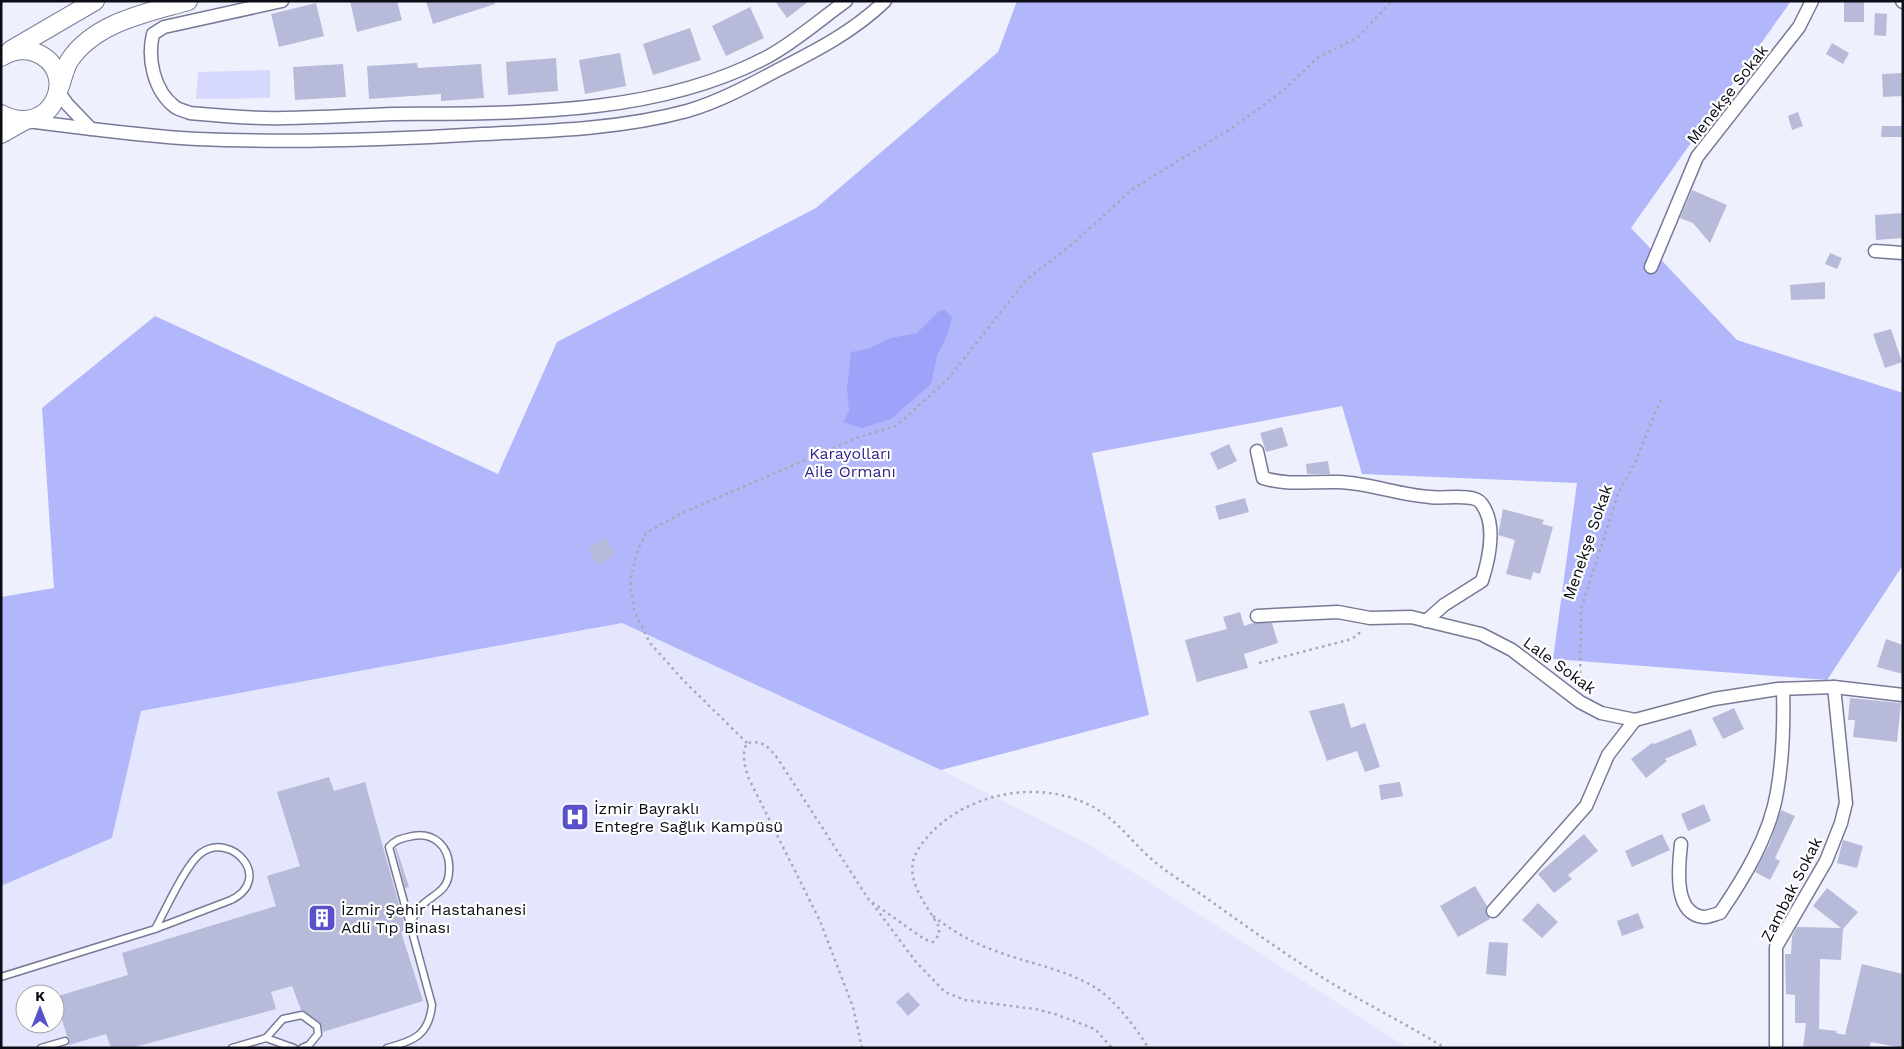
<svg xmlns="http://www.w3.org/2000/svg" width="1904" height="1049" font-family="'Work Sans',sans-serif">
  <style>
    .built { fill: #e4e6fe; fill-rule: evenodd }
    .green { fill: #d6d9fb }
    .forest { fill: #b2b7fc }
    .water { fill: #9ea2f8 }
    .building { fill: #b7bad9 }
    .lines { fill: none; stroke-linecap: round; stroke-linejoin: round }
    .lane-casing { stroke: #777a96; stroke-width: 9 }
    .street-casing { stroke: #777a96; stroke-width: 15 }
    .secondary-casing { stroke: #777a96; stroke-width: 20 }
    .path { stroke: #a6a7b3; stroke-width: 2.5; stroke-dasharray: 2.5 4; stroke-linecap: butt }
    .lane { stroke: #fff; stroke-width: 6 }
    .street { stroke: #fff; stroke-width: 12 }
    .secondary { stroke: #fff; stroke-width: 18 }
    .labels { text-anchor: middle; stroke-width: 4.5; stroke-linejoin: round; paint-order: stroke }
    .street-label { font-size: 16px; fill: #0b0c16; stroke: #fefefe }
    .park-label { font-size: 16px; fill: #332687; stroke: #fefefe }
    .poi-label { font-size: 16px; fill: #0b0c16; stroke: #fefefe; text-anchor: start }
  </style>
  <rect width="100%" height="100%" fill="#eff0fd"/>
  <!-- built -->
  <path class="built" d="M622,623L941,770L1092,846L1408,1048H1V886L112,838L141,711ZM25,994H55V1024H25Z"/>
  <!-- green -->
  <path class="green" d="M270,70V98L196,99L198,72Z"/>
  <!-- forest -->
  <path class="forest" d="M1017,1H1791L1631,228L1737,340L1903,393V565L1827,680L1553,659L1577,483L1362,474L1342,406L1092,453L1149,715L941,770L622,623L141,711L112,838L1,886V597L54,588L42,408L155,316L498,474L557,342L816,208L998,52Z"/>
  <!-- water -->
  <path class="water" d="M945,310L952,317L948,333L937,356L931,384L891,419L862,428L843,422L849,411L847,388L851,352L868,349L891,338L917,333L939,311Z"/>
  <!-- building -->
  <g class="building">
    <path d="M350,1H397L402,20L357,32Z"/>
    <path d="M426,1H495V4L433,24Z"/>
    <path d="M775,1H809L787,18Z"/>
    <rect x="1844" y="2" width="20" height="20"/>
    <path d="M316,3L324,36L279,47L271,14Z"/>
    <path d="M750,7L764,38L726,56L712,26Z"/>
    <path d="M1875,13L1887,14L1886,36L1874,35Z"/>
    <path d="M690,28L701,60L653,75L643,44Z"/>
    <path d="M1832,43L1849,53L1843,64L1826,54Z"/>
    <path d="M620,53L626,86L585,94L579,60Z"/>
    <path d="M556,58L558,91L508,95L506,62Z"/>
    <path d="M417,63L418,68L481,64L484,98L441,101V94L369,99L367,66Z"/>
    <path d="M343,64L346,97L295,100L293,67Z"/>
    <path d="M1903,73V96L1883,97L1882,74Z"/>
    <path d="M1798,112L1803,126L1792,130L1788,116Z"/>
    <path d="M1882,126H1903V137H1881Z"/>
    <path d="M1692,190L1727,205L1710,243L1693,223L1680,218Z"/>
    <path d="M1903,213V238L1876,240L1875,215Z"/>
    <path d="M1830,253L1842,258L1837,269L1825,264Z"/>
    <path d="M1825,282V299L1791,300L1790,285Z"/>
    <path d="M1891,329L1902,362L1885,368L1873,334Z"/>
    <path d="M1282,427L1288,446L1266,452L1260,433Z"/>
    <path d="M1229,444L1237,461L1218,470L1210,453Z"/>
    <path d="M1328,461L1330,474H1307L1306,464Z"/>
    <path d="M1245,498L1249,512L1219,520L1215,506Z"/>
    <path d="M1503,509L1544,520L1542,524L1553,527L1540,574L1533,572L1531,580L1506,574L1515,540L1498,535Z"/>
    <path d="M606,538L615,556L597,565L588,548Z"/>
    <path d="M1240,612L1244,626L1253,623H1272L1278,643L1244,654L1248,668L1197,682L1185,640L1227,629L1223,617Z"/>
    <path d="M1886,639L1903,645V674L1877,667Z"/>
    <path d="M1850,698L1901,703L1897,742L1853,737L1855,720H1848Z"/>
    <path d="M1344,703L1351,728L1365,723L1380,767L1365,772L1357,751L1327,761L1309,711Z"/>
    <path d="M1734,708L1744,729L1723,739L1712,718Z"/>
    <path d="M1691,729L1697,745L1665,759L1667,761L1646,778L1631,759L1652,743L1654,744Z"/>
    <path d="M329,777L334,791L365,782L406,930L401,932L423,1001L323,1032L320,1022L301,1010L292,986L271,992L276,1009L131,1048H111L106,1034L69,1045L70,1039L67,1036L55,997L128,975L122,953L276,906L267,876L300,866L277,792Z"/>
    <path d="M1400,782L1403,796L1381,800L1379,785Z"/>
    <path d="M1704,804L1711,821L1688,831L1681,814Z"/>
    <path d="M1781,810L1795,816L1775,858L1780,861L1770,880L1755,872L1770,843Z"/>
    <path d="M1584,834L1598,851L1568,875L1572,879L1554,893L1538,874Z"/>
    <path d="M1662,834L1670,850L1632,867L1625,851Z"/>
    <path d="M1843,840L1863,846L1857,868L1837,863Z"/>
    <path d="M396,847L409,887L405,888L395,848Z"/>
    <path d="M1475,886L1487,906L1486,914L1490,919L1458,937L1440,906Z"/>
    <path d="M1827,888L1858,912L1843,929L1841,960L1820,959L1819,1029L1837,1031L1836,1033L1845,1035L1862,964L1903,974V1048L1871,1042L1869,1048H1803L1806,1023H1795V995L1786,994L1785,954H1791L1792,936L1797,927L1841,928L1813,906Z"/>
    <path d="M1538,903L1558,922L1542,938L1522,920Z"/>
    <path d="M1638,913L1644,928L1622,936L1617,921Z"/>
    <path d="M1489,942L1508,943L1506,976L1486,974Z"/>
    <path d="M908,992L920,1005L908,1016L896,1002Z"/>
  </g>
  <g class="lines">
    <defs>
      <g id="lane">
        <path d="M1,977L155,929L231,900C274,879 232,831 201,853C186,864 165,911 155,929"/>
        <path d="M266,1038L294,1048"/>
        <path d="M41,1048L65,1041"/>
        <path d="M232,1048L266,1038L283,1019L302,1015L317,1026L318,1034L309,1045L302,1048"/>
        <path d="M387,1048C414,1041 429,1035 432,1005L389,847C395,840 400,839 408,837C433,830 451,846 449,872C448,899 417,895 411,925"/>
      </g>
      <g id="street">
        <path d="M282,1L164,27L153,34C147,59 154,91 175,107C179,110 186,111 190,113C222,116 253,119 285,118C321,118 358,115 395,114C517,113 658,116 769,56C796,41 821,19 846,1"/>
        <path d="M1902,1L1903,2"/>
        <path d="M58,91L67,104L91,129"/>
        <path d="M28,121C84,128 140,136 197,139C292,143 387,140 483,134C551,131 620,129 687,111C718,102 748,86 776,71C815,51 853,32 885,1"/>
        <path d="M1875,251L1903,253"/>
        <path d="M1651,267L1697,157L1799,27L1812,1"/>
        <path d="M1257,451L1263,478C1290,486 1312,481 1339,482C1369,483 1399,495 1430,497C1442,499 1474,493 1481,503C1497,523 1489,559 1482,581L1444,605L1426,621"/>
        <path d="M1257,616L1338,612L1370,618L1411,617L1481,634L1512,650L1580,702L1601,713L1635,720L1714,699L1778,689L1834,687L1903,695"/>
        <path d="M1681,844C1679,865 1672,914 1704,917C1709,917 1715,914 1720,913C1744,878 1770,835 1777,792C1783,758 1784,723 1783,689"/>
        <path d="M1493,911L1586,806L1608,755L1635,720"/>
        <path d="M1776,1048V947L1826,861L1841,823L1846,803L1834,687"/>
      </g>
      <g id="secondary">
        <path d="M11,50L95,1"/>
        <path d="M1,57C11,51 22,48 34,52C82,69 53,141 1,114"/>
        <path d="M58,91C62,82 64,70 69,61C95,22 147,13 188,1"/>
        <path d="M1,134L24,121"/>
      </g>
    </defs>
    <!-- lane casing -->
    <use href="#lane" class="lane-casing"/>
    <!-- street casing -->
    <use href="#street" class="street-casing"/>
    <!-- secondary casing -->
    <use href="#secondary" class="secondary-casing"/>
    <!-- path -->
    <g class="path">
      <path d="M1259,663L1352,639L1363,630"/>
      <path d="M1580,686L1581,609L1618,494L1636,460L1661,399"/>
      <path d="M747,743L684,681L650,643L634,611L630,579L638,550L646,533L682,513L859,437L896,426L947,380L1026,280L1070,246L1134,188L1232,128L1284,90L1317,58L1358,37L1392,1"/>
      <path d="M872,903L916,962L945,992L965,1000L1035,1009L1055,1014L1095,1029L1112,1048"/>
      <path d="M933,916C953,931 972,943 996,951C1029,964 1066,969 1096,988C1113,998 1139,1031 1148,1048"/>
      <path d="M862,1048L853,1007L820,921L748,777C745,765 741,755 747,743C764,740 768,747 778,759L869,900L924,939L933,942L939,935V927C929,909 908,884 913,862C915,851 925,839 933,831C971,793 1038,780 1087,804C1112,815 1128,837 1147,855C1164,871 1186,884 1205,897C1247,927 1289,957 1333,984C1370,1006 1408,1025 1445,1048"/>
    </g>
    <!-- lane -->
    <use href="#lane" class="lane"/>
    <!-- street -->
    <use href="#street" class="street"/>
    <!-- secondary -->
    <use href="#secondary" class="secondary"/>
  </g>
  <!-- icons -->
  <defs>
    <symbol id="hospital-square" viewBox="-11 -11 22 22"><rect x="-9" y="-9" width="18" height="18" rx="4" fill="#5951c9" stroke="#fefefe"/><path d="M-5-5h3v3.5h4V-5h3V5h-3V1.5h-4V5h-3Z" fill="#fff"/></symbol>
    <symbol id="building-square" viewBox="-11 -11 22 22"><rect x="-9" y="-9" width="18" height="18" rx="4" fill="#5951c9" stroke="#fefefe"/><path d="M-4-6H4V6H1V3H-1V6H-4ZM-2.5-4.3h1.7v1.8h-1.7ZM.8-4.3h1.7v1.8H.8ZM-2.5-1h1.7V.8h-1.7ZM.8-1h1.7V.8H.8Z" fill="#fff"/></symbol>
  </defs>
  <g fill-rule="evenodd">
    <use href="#hospital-square" x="559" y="801" width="32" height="32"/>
    <use href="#building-square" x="306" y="902" width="32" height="32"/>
  </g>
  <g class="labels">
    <!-- street labels -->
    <g class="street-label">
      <text transform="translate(1727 94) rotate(-52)" y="6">Menekşe Sokak</text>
      <text transform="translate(1587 542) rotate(-71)" y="6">Menekşe Sokak</text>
      <text transform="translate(1560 665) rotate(36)" y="6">Lale Sokak</text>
      <text transform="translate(1791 889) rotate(-63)" y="6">Zambak Sokak</text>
    </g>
    <!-- park labels -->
    <g class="park-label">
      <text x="850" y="459">Karayolları<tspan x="850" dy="18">Aile Ormanı</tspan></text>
    </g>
    <!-- poi labels -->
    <g class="poi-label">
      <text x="594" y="814">İzmir Bayraklı<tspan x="594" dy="18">Entegre Sağlık Kampüsü</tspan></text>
      <text x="341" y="915">İzmir Şehir Hastahanesi<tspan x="341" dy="18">Adli Tıp Binası</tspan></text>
    </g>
  </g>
  <!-- border -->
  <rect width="1904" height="1049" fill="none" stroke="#0b0c16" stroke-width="5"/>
  <!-- north arrow -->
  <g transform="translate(40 1009)"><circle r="24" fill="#fefefe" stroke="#9d9da1"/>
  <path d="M0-4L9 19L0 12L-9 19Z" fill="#5951c9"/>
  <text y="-8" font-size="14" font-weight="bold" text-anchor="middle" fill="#0b0c16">K</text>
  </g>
</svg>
